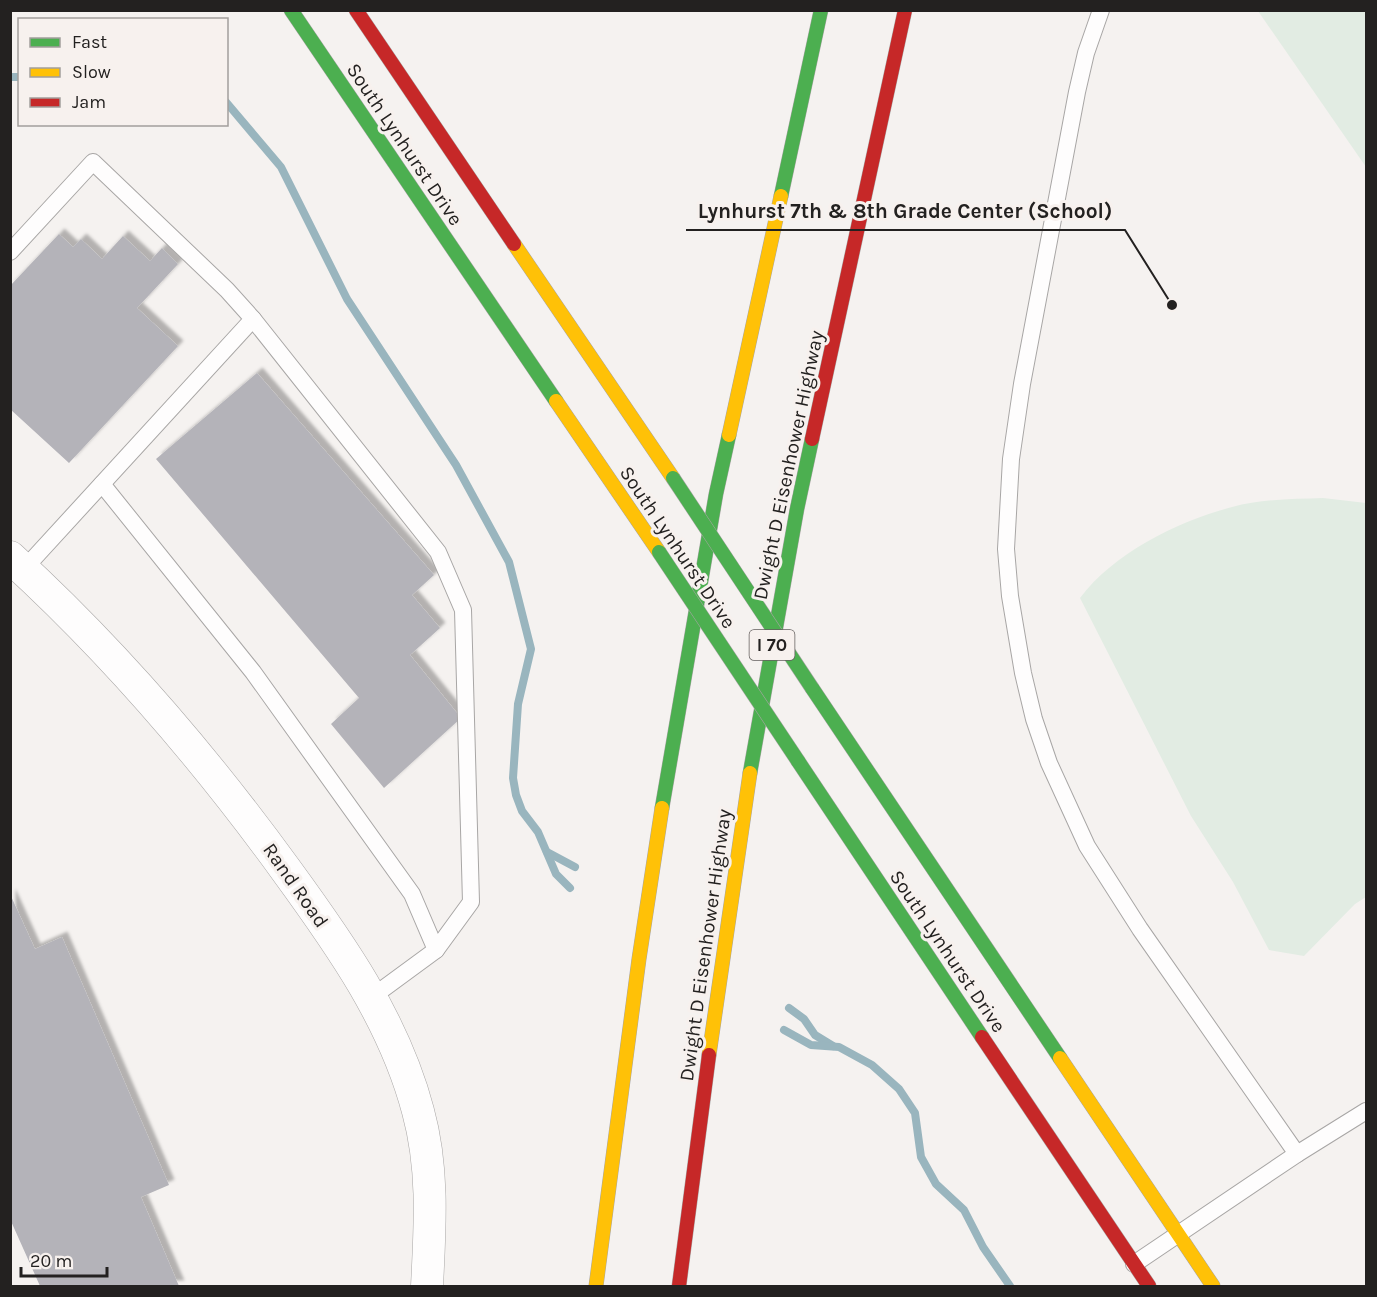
<svg xmlns="http://www.w3.org/2000/svg" width="1377" height="1297" font-family="Karla,sans-serif">
  <style>
    .green { fill: #e2ece3 }
    .lines { fill: none; stroke-linecap: round; stroke-linejoin: round }
    .stream { stroke: #99b5be; stroke-width: 8 }
    .building { fill: #b4b3b9; filter: url(#shadow) }
    .lane-casing { stroke: #a8a6a5; stroke-width: 18 }
    .street-casing { stroke: #a8a6a5; stroke-width: 33 }
    .fast-casing { stroke: #a8a6a5; stroke-width: 15 }
    .slow-casing { stroke: #a8a6a5; stroke-width: 15 }
    .jam-casing { stroke: #a8a6a5; stroke-width: 15 }
    .lane { stroke: #fefdfd; stroke-width: 16 }
    .street { stroke: #fefdfd; stroke-width: 32 }
    .fast { stroke: #4caf50; stroke-width: 14 }
    .slow { stroke: #ffc107; stroke-width: 14 }
    .jam { stroke: #c62828; stroke-width: 14 }
    .fast-bridge-casing { stroke: #a8a6a5; stroke-width: 15; stroke-linecap: butt }
    .fast-bridge { stroke: #4caf50; stroke-width: 14 }
    .labels { text-anchor: middle; stroke-width: 6; stroke-linejoin: round; paint-order: stroke }
    .shield { fill: #f7f1ee; stroke: #635f5e; stroke-width: 1.5 }
    .shield-label { font-size: 18px; font-weight: bold; fill: #232120 }
    .street-label { font-size: 20px; fill: #232120; stroke: #f7f1ee }
    .leader { fill: none; stroke: #232120; stroke-width: 2 }
    .callout-dot { fill: #232120; stroke: #f7f1ee; stroke-width: 2 }
    .callout-label { font-size: 21px; text-anchor: middle; font-weight: bold; fill: #232120; stroke: #f7f1ee; stroke-width: 6; stroke-linejoin: round; paint-order: stroke }
  </style>
  <defs>
    <filter id="shadow"><feDropShadow dx="5.5" dy="-5.5" stdDeviation="1.5" flood-color="#0004"/></filter>
  </defs>
  <rect width="100%" height="100%" fill="#f5f2f0"/>
  <!-- green -->
  <g class="green">
    <path d="M1258,11H1366V167Z"/>
    <path d="M1323,498L1366,503V897L1355,904L1304,956L1269,950L1233,882L1191,816L1080,598C1114,553 1178,521 1232,507C1261,499 1293,499 1323,498Z"/>
  </g>
  <g class="lines">
    <!-- stream -->
    <g class="stream">
      <path d="M10,77H20"/>
      <path d="M226,102L281,167L347,299L456,465L509,562L531,649L518,704L513,778L516,795L522,811L538,832L556,874L570,888"/>
      <path d="M547,852L575,867"/>
      <path d="M789,1008L804,1019L815,1035L833,1046"/>
      <path d="M784,1030L811,1045L839,1047L872,1065L899,1089L915,1113L921,1157L936,1184L964,1210L983,1247L1010,1286"/>
    </g>
  </g>
  <!-- building -->
  <g class="building">
    <path d="M59,234L73,247L81,239L102,259L123,236L150,261L162,248L178,264L137,308L178,346L69,463L10,409V286Z"/>
    <path d="M257,373L434,575L412,595L440,628L410,655L461,718L384,788L331,724L359,698L156,459Z"/>
    <path d="M10,894L35,949L62,937L169,1185L141,1197L179,1286H40L10,1219Z"/>
  </g>
  <g class="lines">
    <defs>
      <g id="lane">
        <path d="M1101,10L1086,53L1077,92L1022,384L1011,459L1006,549L1010,596L1023,673L1034,719L1049,763L1087,846L1140,929L1297,1154"/>
        <path d="M10,252L93,162L227,290L253,319L24,569"/>
        <path d="M253,319L438,552L463,610L471,902L436,950L372,997"/>
        <path d="M102,484L253,672L412,894L436,950"/>
        <path d="M1134,1264L1297,1154L1366,1111"/>
      </g>
      <path id="street" d="M10,557C113,651 204,757 286,870C340,944 394,1020 418,1111C434,1169 430,1227 427,1286"/>
      <g id="fast">
        <path d="M291,10L556,401"/>
        <path d="M781,196L821,10"/>
        <path d="M812,688L1060,1058"/>
        <path d="M798,761L982,1037"/>
        <path d="M750,773L797,509L812,439"/>
        <path d="M662,808L716,494L729,435"/>
      </g>
      <g id="slow">
        <path d="M514,244L673,478"/>
        <path d="M556,401L659,552"/>
        <path d="M729,435L781,196"/>
        <path d="M709,1055L750,773"/>
        <path d="M1060,1058L1213,1286"/>
        <path d="M596,1286L639,959L662,808"/>
      </g>
      <g id="jam">
        <path d="M356,10L514,244"/>
        <path d="M812,439L905,10"/>
        <path d="M982,1037L1149,1286"/>
        <path d="M679,1286L709,1055"/>
      </g>
    </defs>
    <!-- lane casing -->
    <use href="#lane" class="lane-casing"/>
    <!-- street casing -->
    <use href="#street" class="street-casing"/>
    <!-- fast casing -->
    <use href="#fast" class="fast-casing"/>
    <!-- slow casing -->
    <use href="#slow" class="slow-casing"/>
    <!-- jam casing -->
    <use href="#jam" class="jam-casing"/>
    <!-- lane -->
    <use href="#lane" class="lane"/>
    <!-- street -->
    <use href="#street" class="street"/>
    <!-- fast -->
    <use href="#fast" class="fast"/>
    <!-- slow -->
    <use href="#slow" class="slow"/>
    <!-- jam -->
    <use href="#jam" class="jam"/>
    <defs>
      <g id="fast-bridge">
        <path d="M673,478L812,688"/>
        <path d="M659,552L798,761"/>
      </g>
    </defs>
    <!-- fast-bridge casing -->
    <use href="#fast-bridge" class="fast-bridge-casing"/>
    <!-- fast-bridge -->
    <use href="#fast-bridge" class="fast-bridge"/>
  </g>
  <g class="labels">
    <!-- shield labels -->
    <rect class="shield" x="749.5" y="630" width="45" height="30" rx="4.5"/>
    <g class="shield-label">
      <text x="772" y="651">I 70</text>
    </g>
    <!-- street labels -->
    <g class="street-label">
      <text transform="translate(405 144) rotate(56)" y="7">South Lynhurst Drive</text>
      <text transform="translate(788 465) rotate(-78)" y="7">Dwight D Eisenhower Highway</text>
      <text transform="translate(678 547) rotate(56)" y="7">South Lynhurst Drive</text>
      <text transform="translate(296 885) rotate(55)" y="7">Rand Road</text>
      <text transform="translate(705 945) rotate(-82)" y="7">Dwight D Eisenhower Highway</text>
      <text transform="translate(948 951) rotate(56)" y="7">South Lynhurst Drive</text>
    </g>
  </g>
  <!-- callouts -->
  <path class="leader" d="M1172 305L1125 230H686"/>
  <circle class="callout-dot" cx="1172" cy="305" r="6"/>
  <g class="callout-label">
    <text x="905" y="218">Lynhurst 7th &amp; 8th Grade Center (School)</text>
  </g>
  <!-- border -->
  <rect width="1377" height="1297" fill="none" stroke="#232120" stroke-width="24"/>
  <!-- legend -->
  <rect x="18" y="18" width="210" height="108" fill="#f7f1ee" stroke="#a29e9c" stroke-width="1.5"/>
  <rect x="30" y="38" width="30" height="9" fill="#4caf50" stroke="#a29e9c" stroke-width="1.5"/>
  <text x="72" y="48" font-size="18" fill="#232120">Fast</text>
  <rect x="30" y="68" width="30" height="9" fill="#ffc107" stroke="#a29e9c" stroke-width="1.5"/>
  <text x="72" y="78" font-size="18" fill="#232120">Slow</text>
  <rect x="30" y="98" width="30" height="9" fill="#c62828" stroke="#a29e9c" stroke-width="1.5"/>
  <text x="72" y="108" font-size="18" fill="#232120">Jam</text>
  <!-- scale -->
  <path d="M21 1267v9h86v-9" fill="none" stroke="#232120" stroke-width="3"/>
  <text x="30" y="1267" font-size="18" fill="#232120" stroke="#f7f1ee" stroke-width="4.5" paint-order="stroke">20 m</text>
</svg>
